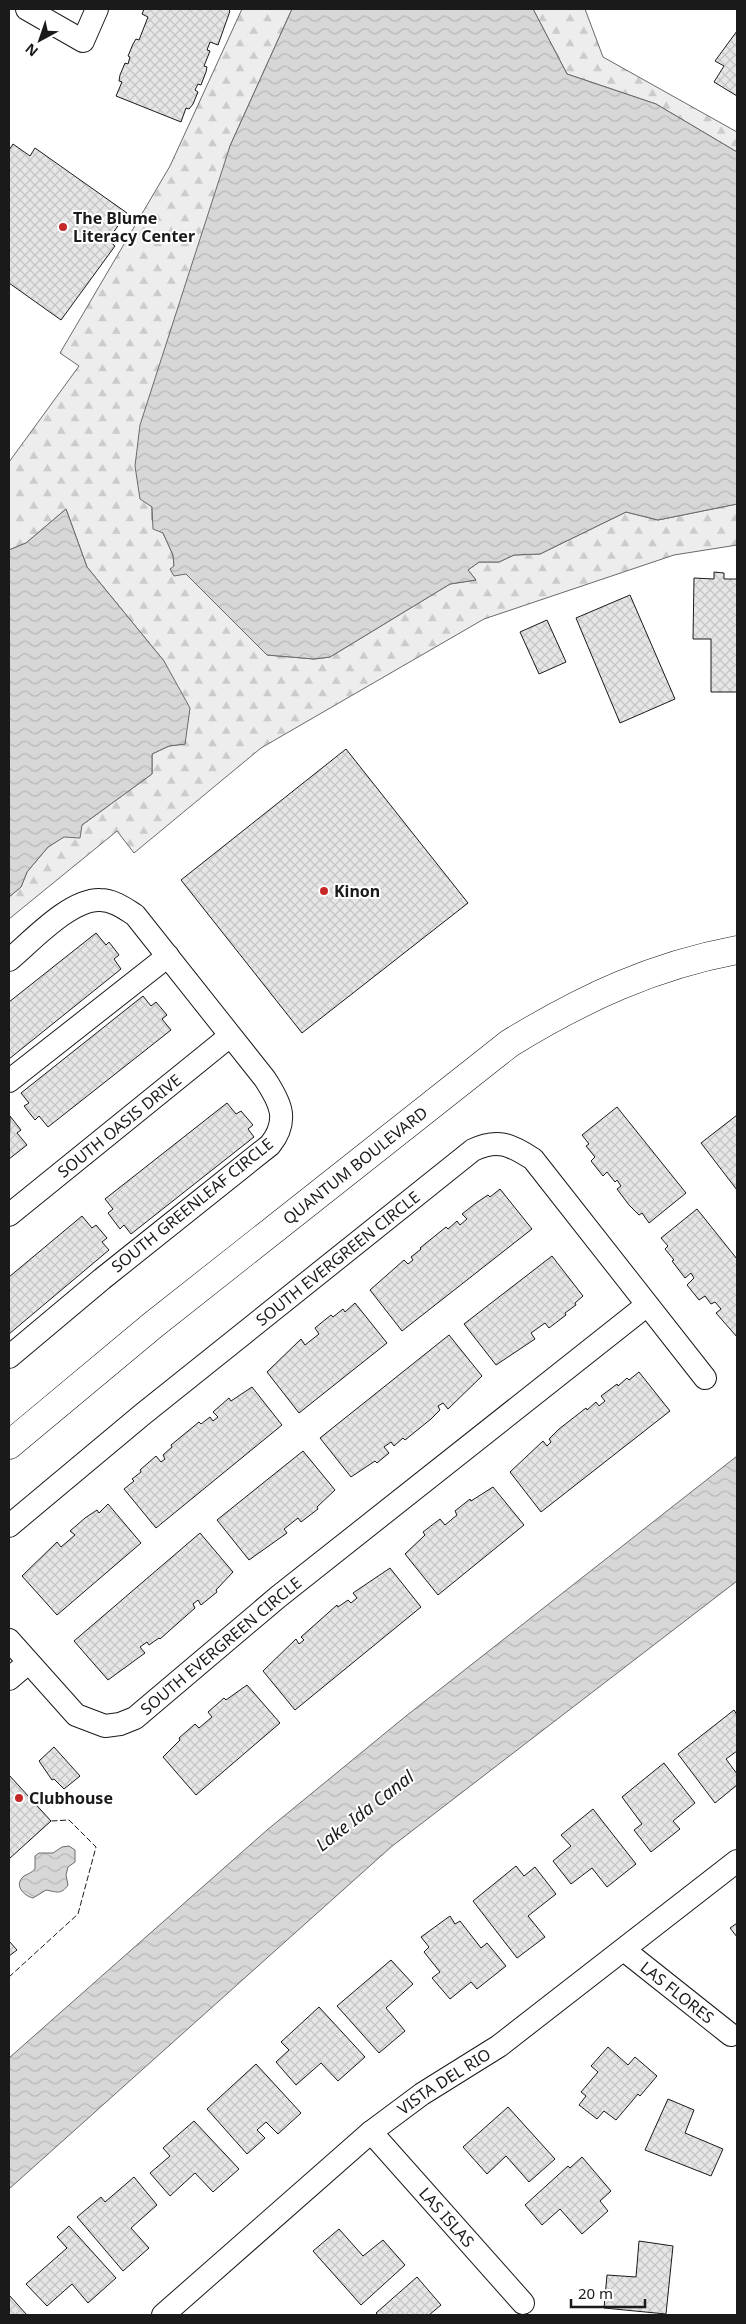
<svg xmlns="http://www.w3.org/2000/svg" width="746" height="2324" font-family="'Noto Sans',sans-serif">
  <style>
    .forest { fill: url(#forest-firs); stroke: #6a6a6a }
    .water { fill: url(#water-waves); stroke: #6a6a6a }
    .building { fill: url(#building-cross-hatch); stroke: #1a1a1a }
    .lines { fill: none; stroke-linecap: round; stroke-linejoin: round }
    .street-casing { stroke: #1a1a1a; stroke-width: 24 }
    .secondary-casing { stroke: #1a1a1a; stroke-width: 29 }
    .street { stroke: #fff; stroke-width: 22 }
    .secondary { stroke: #fff; stroke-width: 28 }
    .fence { stroke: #1a1a1a; stroke-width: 1; stroke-dasharray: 6 2.5; stroke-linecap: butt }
    .poi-dot { fill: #c62828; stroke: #fff; stroke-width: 2 }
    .labels { text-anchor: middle; stroke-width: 4; stroke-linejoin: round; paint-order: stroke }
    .poi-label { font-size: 16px; font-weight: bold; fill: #1a1a1a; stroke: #fff; text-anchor: start }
    .street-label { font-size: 16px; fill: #1a1a1a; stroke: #fff }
    .water-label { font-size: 18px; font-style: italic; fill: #1a1a1a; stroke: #fff }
  </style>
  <defs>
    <pattern id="forest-firs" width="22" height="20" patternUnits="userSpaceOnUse" patternTransform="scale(1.25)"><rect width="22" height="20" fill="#ededed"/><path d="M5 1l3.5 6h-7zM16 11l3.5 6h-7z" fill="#cbcbcb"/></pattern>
    <pattern id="water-waves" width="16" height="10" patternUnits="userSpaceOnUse" patternTransform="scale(1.25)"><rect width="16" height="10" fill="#d7d7d7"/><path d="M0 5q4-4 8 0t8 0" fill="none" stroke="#b8b8b8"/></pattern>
    <pattern id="building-cross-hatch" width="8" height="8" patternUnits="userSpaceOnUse" patternTransform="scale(1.25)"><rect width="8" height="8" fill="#e6e6e6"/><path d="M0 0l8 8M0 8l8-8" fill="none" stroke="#c5c5c5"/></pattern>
  </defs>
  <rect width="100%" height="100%" fill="#fff"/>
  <!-- forest -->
  <g class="forest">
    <path d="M242,9H292L230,146L147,502L152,507V520L163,533L173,555L174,566L186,574L267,655L314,659L330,657L450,584L476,580L468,570L479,562H499L514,555L540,554L626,512L658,520L737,504V545L674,555L484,619L261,748L134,853L117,831L9,919V897L21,887L27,872L48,847L82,825L152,774V754L169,746L185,744L164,661L87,567L66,509L26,543L9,550V462L79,366L60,353L170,166Z"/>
    <path d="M533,9H585L603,57L737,132V152L656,104L567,74Z"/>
  </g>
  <!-- water -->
  <g class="water">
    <path d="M292,9H533L567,74L656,104L737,152V504L658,520L626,512L540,554L514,555L499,562H479L468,570L476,580L450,584L330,657L314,659L267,655L186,574L174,576L170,569L174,566L173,555L163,533L153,529L152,507L140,499L135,466L140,425L230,146Z"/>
    <path d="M66,509L87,567L164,661L190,708L185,744L169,746L152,754V774L82,825L80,838L64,837L48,847L27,872L21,887L9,897V550L26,543Z"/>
    <path d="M737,1456V1581L391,1847L9,2189V2058L267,1830L406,1716Z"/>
    <path d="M69,1846L75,1850V1862L68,1867L66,1875L68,1885C61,1895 57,1892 46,1890L33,1898C24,1896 13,1885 24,1876C28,1874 31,1873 35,1869V1856L39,1853H53L62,1847Z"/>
  </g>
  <!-- building -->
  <g class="building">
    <path d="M144,9H228L230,11L218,45L210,42L207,50L210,51L204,66L207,67L206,72L201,85L198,84L195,90L198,92L193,104L189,109L186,108L181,122L116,96L122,82L119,81L120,75L125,63L128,64L130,57L128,56L133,44L136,39L139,40L148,17L142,14Z"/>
    <path d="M737,31V96L714,82L724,66L715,61Z"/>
    <path d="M13,144L30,156L35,148L127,213L108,240L115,246L61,320L9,283V150Z"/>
    <path d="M714,572L724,573V579H737V692H711V639H693L694,578L714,579Z"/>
    <path d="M630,595L675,699L620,723L576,618Z"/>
    <path d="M547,620L566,662L539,674L520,632Z"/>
    <path d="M346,749L468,903L302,1033L181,880Z"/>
    <path d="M96,933L106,945L109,942L119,955L114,959L121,969L9,1059V1002Z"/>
    <path d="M143,996L151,1006L156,1002L167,1015L162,1019L171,1030L48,1127L39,1116L35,1120L24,1106L29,1103L21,1093Z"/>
    <path d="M227,1103L236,1114L241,1111L253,1125L248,1129L254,1137L131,1234L124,1225L120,1229L108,1213L113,1209L105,1199Z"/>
    <path d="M617,1107L686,1193L649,1223L642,1213L639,1215L629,1205L617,1189L621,1186L617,1180L615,1182L607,1172L603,1176L591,1161L595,1157L586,1146L589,1144L582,1135Z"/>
    <path d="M737,1115V1190L701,1143Z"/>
    <path d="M10,1116L21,1130L17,1133L27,1145L9,1159Z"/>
    <path d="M500,1189L532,1229L402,1331L370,1290L404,1260L408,1264L413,1260L411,1257L421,1249L420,1248L446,1227L448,1229L457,1221L460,1225L467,1219L462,1214L476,1203L488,1195L490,1197Z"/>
    <path d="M697,1209L737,1259V1337L716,1313L721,1309L715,1302L711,1304L705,1296L699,1300L687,1285L694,1278L691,1273L685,1278L672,1261L674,1260L665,1249L668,1246L661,1238Z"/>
    <path d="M82,1216L92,1228L96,1225L107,1238L102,1242L109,1250L9,1334V1277Z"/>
    <path d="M552,1256L583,1296L575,1303L576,1305L565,1313L566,1315L549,1328L545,1323L531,1333L535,1339L496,1365L464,1324Z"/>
    <path d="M355,1303L387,1343L299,1413L267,1372L301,1339L305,1345L319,1334L315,1328L331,1315L333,1317L343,1309L345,1312Z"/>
    <path d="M449,1335L482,1376L448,1409L443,1403L438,1406L440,1410L431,1419L405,1440L403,1438L394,1446L391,1442L384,1447L389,1453L377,1463L375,1461L351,1477L320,1438Z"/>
    <path d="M639,1372L670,1411L541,1512L510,1472L543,1441L547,1446L551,1442L549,1439L559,1429L586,1408L587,1410L596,1402L599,1406L605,1401L601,1396L617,1384L618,1386L627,1378L629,1380Z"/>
    <path d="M252,1387L282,1425L156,1528L124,1489L134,1481L132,1479L141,1472L140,1470L156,1456L161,1462L165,1459L163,1455L172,1447L171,1445L199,1422L201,1424L210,1417L213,1421L218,1417L213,1412L229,1398L231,1401Z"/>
    <path d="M303,1451L335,1490L317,1507L318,1509L301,1522L298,1518L284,1529L287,1533L249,1560L217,1520Z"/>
    <path d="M493,1487L524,1525L438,1595L405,1554L425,1535L423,1532L440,1519L445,1525L457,1515L455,1511L470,1499L471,1501Z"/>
    <path d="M108,1504L141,1543L57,1615L22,1576L57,1542L61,1547L75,1535L70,1531L85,1518L97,1510L99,1513Z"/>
    <path d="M200,1533L233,1572L216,1590L217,1592L201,1605L198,1600L193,1604L195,1608L160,1639L159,1638L149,1645L147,1642L140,1647L145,1653L108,1680L74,1641Z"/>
    <path d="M390,1568L421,1607L295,1710L263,1671L296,1639L299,1644L304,1640L301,1637L337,1605L338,1607L348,1600L351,1603L357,1598L353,1593Z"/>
    <path d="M247,1685L280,1723L196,1795L163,1757L180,1740L179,1738L195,1724L199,1728L212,1717L208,1712L224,1698L226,1700Z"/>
    <path d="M734,1710L737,1715V1751L726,1759L737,1774V1785L715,1803L678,1754Z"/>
    <path d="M54,1747L80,1776L64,1789L54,1779L52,1780L39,1761Z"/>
    <path d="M664,1763L695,1803L673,1821L680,1829L651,1852L634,1830L642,1824L622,1797Z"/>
    <path d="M9,1775L51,1821L9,1859Z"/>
    <path d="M593,1809L636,1864L607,1887L592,1868L571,1884L553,1861L571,1846L561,1835Z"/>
    <path d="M516,1866L524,1876L535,1867L556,1894L528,1916L545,1937L517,1958L473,1901Z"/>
    <path d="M450,1916L455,1924L460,1921L481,1948L487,1943L506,1966L477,1989L471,1982L450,1999L432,1978L440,1972L424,1952L429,1947L421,1937Z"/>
    <path d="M737,1923V1937L730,1928Z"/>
    <path d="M9,1941L17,1950L9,1956Z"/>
    <path d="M391,1960L413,1984L386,2008L405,2031L379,2053L337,2006Z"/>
    <path d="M319,2007L365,2057L338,2081L321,2063L296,2085L276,2062L289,2050L281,2042Z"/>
    <path d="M608,2047L628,2065L635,2057L657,2076L640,2096L638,2094L616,2120L604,2111L597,2119L579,2105L586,2096L581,2092L598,2072L591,2066Z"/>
    <path d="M256,2064L301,2113L278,2134L266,2122L257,2130L265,2138L247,2154L207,2109Z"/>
    <path d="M668,2099L694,2110L685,2133L723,2149L711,2176L645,2150Z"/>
    <path d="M508,2107L555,2159L529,2182L506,2156L487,2174L463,2147Z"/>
    <path d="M194,2121L239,2169L213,2192L195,2173L170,2196L150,2173L170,2156L163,2148Z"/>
    <path d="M582,2157L611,2191L600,2201L608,2211L582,2234L560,2209L542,2225L525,2205L568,2166L570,2168Z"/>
    <path d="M134,2177L157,2205L131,2228L149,2248L123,2271L77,2217L101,2197L105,2202Z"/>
    <path d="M69,2226L116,2278L88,2303L72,2284L47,2306L26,2284L67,2248L57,2237Z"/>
    <path d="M339,2229L363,2256L383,2240L405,2265L361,2305L313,2251Z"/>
    <path d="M639,2241L673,2246L666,2314L604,2308L607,2275L636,2277Z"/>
    <path d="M417,2277L441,2305L429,2315H378L376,2313Z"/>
    <path d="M9,2295L27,2315H9Z"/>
  </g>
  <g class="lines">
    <defs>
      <g id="street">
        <path d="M27,9L83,41L97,9"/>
        <path d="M9,960C32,941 70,899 100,900C113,900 124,908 135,915L265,1079C280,1102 290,1120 270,1145L102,1279L9,1357"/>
        <path d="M9,1081L168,956"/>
        <path id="s1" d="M9,1215L230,1036"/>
        <path id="s2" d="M9,1526L143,1414L473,1150C498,1138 511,1145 533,1159L705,1378"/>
        <path id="s3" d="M9,1640L76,1715L105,1726L120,1724L135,1718L278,1597L647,1305"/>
        <path d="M9,1679L28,1663"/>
        <path id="s4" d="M624,1950L731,2035"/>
        <path id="s5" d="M371,2132L523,2303"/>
        <path id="s6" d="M163,2315L371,2132L422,2094L499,2046L737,1861"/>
      </g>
      <g id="secondary">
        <path id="s7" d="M9,1445L153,1325L510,1043C584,998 652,966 737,950"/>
      </g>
    </defs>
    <!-- street casing -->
    <use href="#street" class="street-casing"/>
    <!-- secondary casing -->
    <use href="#secondary" class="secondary-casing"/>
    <!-- street -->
    <use href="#street" class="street"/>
    <!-- secondary -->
    <use href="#secondary" class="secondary"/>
    <!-- fence -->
    <path class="fence" d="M9,1977L78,1914L96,1847L69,1820L51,1821"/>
  </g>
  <!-- markers -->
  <g class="poi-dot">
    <circle cx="63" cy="227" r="5"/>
    <circle cx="324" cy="891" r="5"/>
    <circle cx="19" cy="1798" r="5"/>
  </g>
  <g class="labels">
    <!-- poi labels -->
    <g class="poi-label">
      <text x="73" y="224">The Blume<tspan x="73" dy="18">Literacy Center</tspan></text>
      <text x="334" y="897">Kinon</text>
      <text x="29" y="1804">Clubhouse</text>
    </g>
    <!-- street labels -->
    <g class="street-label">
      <text dy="6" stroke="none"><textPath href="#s1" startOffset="142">SOUTH OASIS DRIVE</textPath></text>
      <text dy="6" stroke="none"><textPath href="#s7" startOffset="445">QUANTUM BOULEVARD</textPath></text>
      <text transform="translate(192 1205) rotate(-39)" y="6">SOUTH GREENLEAF CIRCLE</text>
      <text dy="6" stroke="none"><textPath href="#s2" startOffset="424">SOUTH EVERGREEN CIRCLE</textPath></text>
      <text dy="6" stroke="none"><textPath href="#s3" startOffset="275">SOUTH EVERGREEN CIRCLE</textPath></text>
      <text dy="6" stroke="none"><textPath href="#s4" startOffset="68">LAS FLORES</textPath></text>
      <text dy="6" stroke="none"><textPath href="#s6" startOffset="366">VISTA DEL RIO</textPath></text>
      <text dy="6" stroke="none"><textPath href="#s5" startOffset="114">LAS ISLAS</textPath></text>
    </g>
    <!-- water labels -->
    <g class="water-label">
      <text transform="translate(365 1811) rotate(-38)" y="6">Lake Ida Canal</text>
    </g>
  </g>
  <!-- border -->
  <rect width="746" height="2324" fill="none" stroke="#1a1a1a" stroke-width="20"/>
  <!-- north arrow -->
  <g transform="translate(40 40) rotate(220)" stroke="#ffffff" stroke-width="4" paint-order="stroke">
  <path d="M0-4L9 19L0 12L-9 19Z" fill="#1a1a1a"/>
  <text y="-8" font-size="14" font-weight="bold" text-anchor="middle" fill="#1a1a1a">N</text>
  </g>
  <!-- scale -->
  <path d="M571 2299v8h74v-8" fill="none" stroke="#1a1a1a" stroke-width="2.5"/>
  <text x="578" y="2299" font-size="15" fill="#1a1a1a" stroke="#ffffff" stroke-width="4" paint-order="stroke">20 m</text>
</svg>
